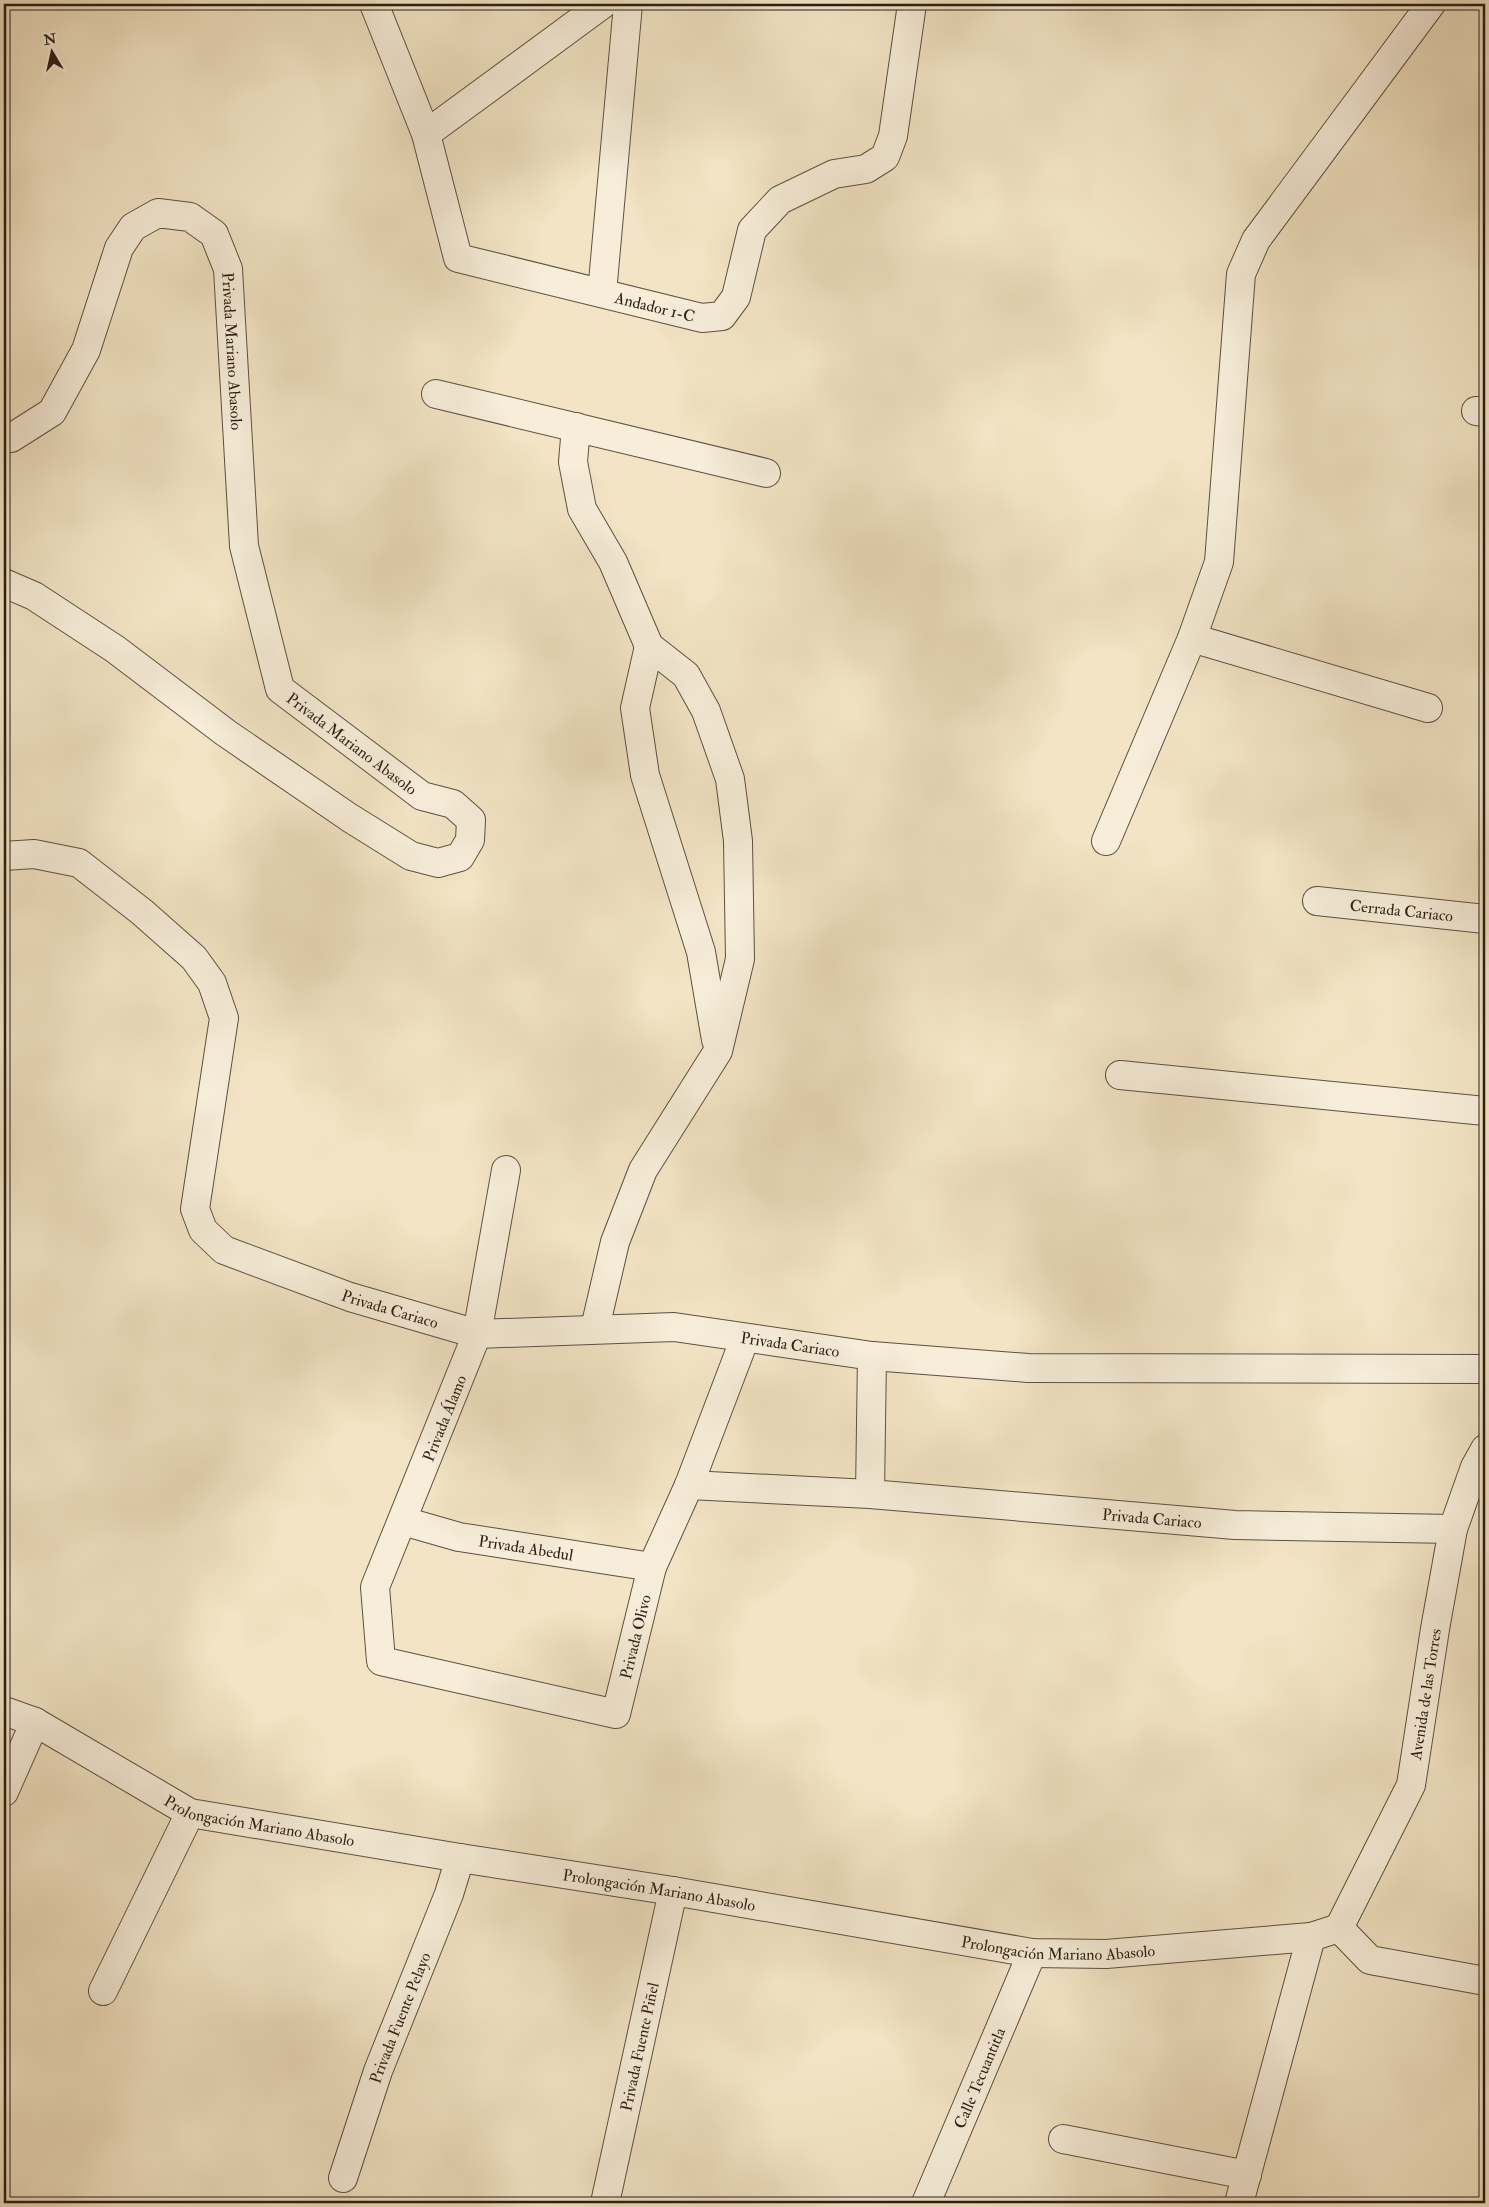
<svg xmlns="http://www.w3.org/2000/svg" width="1489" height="2207" font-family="'IM FELL Double Pica',serif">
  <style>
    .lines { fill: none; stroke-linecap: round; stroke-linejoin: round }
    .minor-casing { stroke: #5d5042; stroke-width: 30 }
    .minor { stroke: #f7edd9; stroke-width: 28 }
    .labels { text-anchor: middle; stroke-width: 4.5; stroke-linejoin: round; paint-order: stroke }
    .street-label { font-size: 16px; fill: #2b1e16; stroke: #f7edd9 }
  </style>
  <rect width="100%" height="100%" fill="#f2e4c4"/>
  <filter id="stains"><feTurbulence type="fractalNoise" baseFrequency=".004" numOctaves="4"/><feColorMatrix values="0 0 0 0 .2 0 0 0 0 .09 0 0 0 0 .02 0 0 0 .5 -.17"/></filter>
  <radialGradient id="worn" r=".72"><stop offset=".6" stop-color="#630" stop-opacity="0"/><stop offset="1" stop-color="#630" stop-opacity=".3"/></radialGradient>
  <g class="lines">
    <defs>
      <g id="minor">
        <path id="s1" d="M374,4L426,134L458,258L702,318L722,316L736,297L752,230L780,200L834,174L866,169L885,157L893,136L912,4"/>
        <path d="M426,134L603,4"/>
        <path d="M602,293L628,4"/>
        <path d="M436,394L766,473"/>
        <path d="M1476,411L1485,412"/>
        <path d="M576,427L573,462L582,509L613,562L649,646L686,675L706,711L730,779L738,841L740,959L718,1051L643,1170L615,1242L595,1328"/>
        <path id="s2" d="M4,439L11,438L52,412L86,350L119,248L133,227L158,213L190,217L214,234L228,269L244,546L280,689L422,796L453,804L471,820L470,840L460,857L438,863L411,856L350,818L226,733L115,649L34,596L4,583"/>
        <path d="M1192,638L1428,708"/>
        <path d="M649,646L635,708L645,775L701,952L716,1040"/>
        <path d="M1106,841L1192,638L1219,562L1241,274L1256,240L1431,4"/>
        <path id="s3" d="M4,856L34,854L79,863L142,912L194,958L212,983L224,1018L195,1209L203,1230L224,1250L350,1297L477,1334L674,1327L872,1356L1028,1368L1485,1369"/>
        <path id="s4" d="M1317,901L1485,919"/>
        <path d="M1120,1075L1485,1111"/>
        <path id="s5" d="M506,1170L477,1334L375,1587L381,1661L616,1714L652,1567L689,1485L745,1338"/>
        <path id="s6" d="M872,1356L870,1494L1235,1525L1453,1529"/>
        <path d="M689,1485L870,1494"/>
        <path id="s7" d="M403,1521L459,1537L652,1567"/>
        <path id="s8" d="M4,1711L35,1722L190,1813L460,1858L673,1891L1032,1953L1106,1954L1311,1937L1339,1928"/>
        <path d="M4,1792L35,1722"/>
        <path id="s9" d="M1339,1928L1411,1785L1435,1629L1453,1529L1475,1467L1485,1449"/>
        <path d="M1339,1928L1370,1960L1485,1981"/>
        <path d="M103,1991L190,1813"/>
        <path d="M1063,2139L1247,2175"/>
        <path id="s10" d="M343,2178L378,2071L449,1894L460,1858"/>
        <path id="s11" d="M605,2203L673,1891"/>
        <path id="s12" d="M926,2203L1032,1953"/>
        <path d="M1239,2203L1311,1937"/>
      </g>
    </defs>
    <!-- minor casing -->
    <use href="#minor" class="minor-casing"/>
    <!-- minor -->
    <use href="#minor" class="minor"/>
  </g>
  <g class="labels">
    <!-- street labels -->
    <g class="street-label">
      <text dy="6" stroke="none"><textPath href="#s1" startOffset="471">Andador 1-C</textPath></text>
      <text dy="6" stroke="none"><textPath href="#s2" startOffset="469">Privada Mariano Abasolo</textPath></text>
      <text dy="6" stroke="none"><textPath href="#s2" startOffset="902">Privada Mariano Abasolo</textPath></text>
      <text dy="6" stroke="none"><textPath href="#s4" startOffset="85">Cerrada Cariaco</textPath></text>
      <text dy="6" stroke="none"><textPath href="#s3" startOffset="714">Privada Cariaco</textPath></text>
      <text dy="6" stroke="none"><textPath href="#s3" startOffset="1119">Privada Cariaco</textPath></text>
      <text transform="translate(444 1418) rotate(-68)" y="6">Privada Álamo</text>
      <text dy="6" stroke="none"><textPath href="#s6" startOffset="421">Privada Cariaco</textPath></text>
      <text dy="6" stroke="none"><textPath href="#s7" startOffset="126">Privada Abedul</textPath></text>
      <text dy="6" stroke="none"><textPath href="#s5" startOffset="834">Privada Olivo</textPath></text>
      <text dy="6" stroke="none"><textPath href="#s9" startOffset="252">Avenida de las Torres</textPath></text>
      <text dy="6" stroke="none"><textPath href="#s8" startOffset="282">Prolongación Mariano Abasolo</textPath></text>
      <text dy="6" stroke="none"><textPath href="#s8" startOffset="688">Prolongación Mariano Abasolo</textPath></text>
      <text dy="6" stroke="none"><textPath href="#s8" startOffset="1092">Prolongación Mariano Abasolo</textPath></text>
      <text dy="6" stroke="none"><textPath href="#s10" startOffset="170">Privada Fuente Pelayo</textPath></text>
      <text dy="6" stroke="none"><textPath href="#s11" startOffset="160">Privada Fuente Piñel</textPath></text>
      <text dy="6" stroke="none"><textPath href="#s12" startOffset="136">Calle Tecuantitla</textPath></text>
    </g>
  </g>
  <!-- margin -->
  <rect width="1489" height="2207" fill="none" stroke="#f2e4c4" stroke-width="20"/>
  <rect x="5" y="5" width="1479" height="2197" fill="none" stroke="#2b1e16" stroke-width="2.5"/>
  <rect x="10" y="10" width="1469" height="2187" fill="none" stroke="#2b1e16"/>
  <!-- north arrow -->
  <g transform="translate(52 52) rotate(351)" stroke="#f7edd9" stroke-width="4" paint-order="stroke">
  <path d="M0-4L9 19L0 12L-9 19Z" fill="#2b1e16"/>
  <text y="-8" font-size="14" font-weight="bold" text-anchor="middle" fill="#2b1e16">N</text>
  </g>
  <rect width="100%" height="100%" filter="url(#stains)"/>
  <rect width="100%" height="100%" fill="url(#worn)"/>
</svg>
